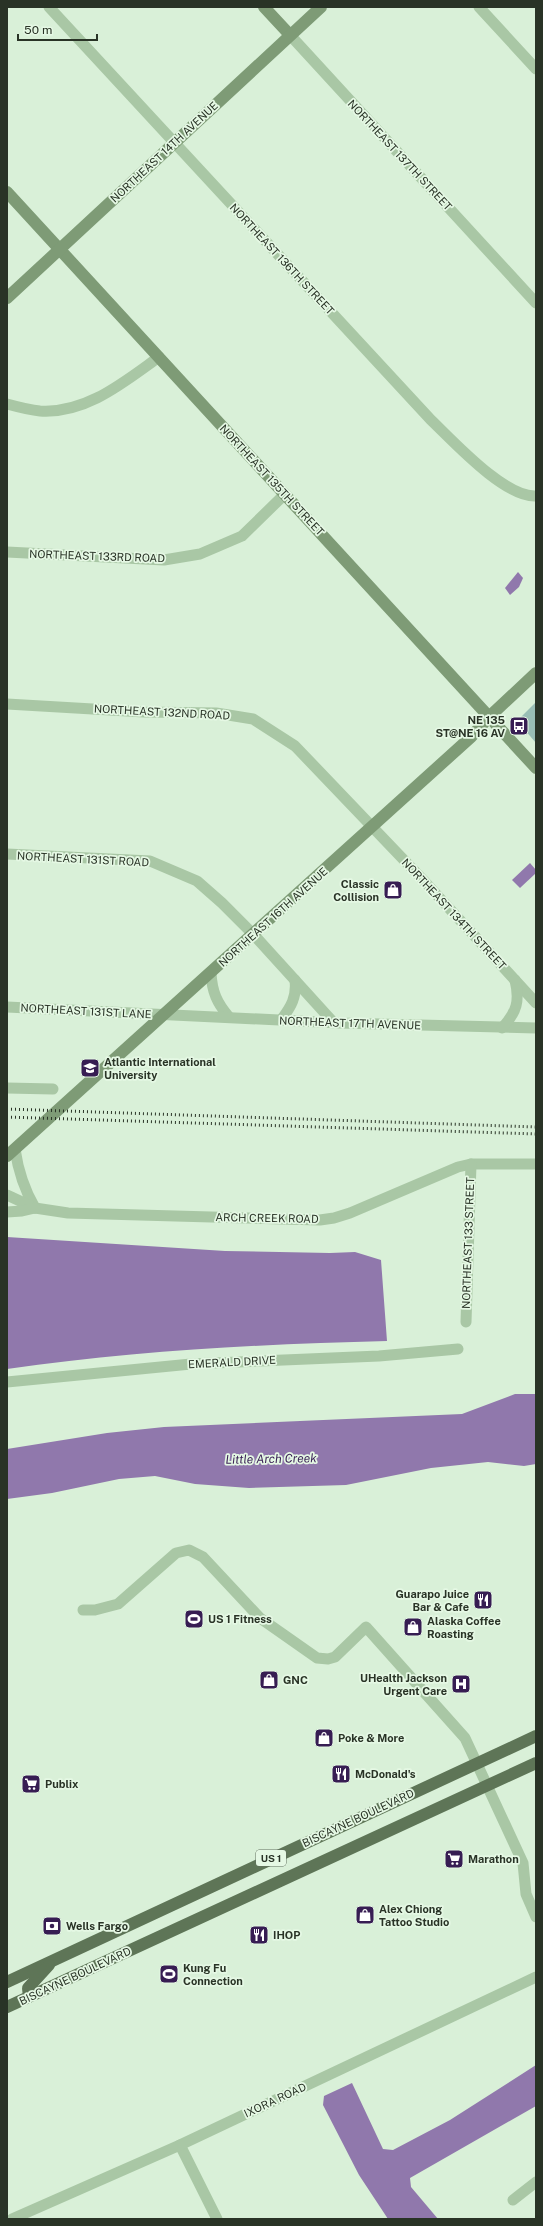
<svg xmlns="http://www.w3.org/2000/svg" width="543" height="2226" font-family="'Public Sans',sans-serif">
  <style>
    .green { fill: #99beb5 }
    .water { fill: #9078ac }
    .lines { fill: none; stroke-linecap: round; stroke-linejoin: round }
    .street { stroke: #a9c7a5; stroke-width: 11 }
    .secondary { stroke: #7e9b76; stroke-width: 12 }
    .primary { stroke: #5e7557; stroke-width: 12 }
    .rail { stroke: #293326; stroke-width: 3; stroke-dasharray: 1 3; stroke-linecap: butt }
    .labels { text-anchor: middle; stroke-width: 3.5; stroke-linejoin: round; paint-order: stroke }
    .shield { fill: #e5f8e4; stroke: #616e5f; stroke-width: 1 }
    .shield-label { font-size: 10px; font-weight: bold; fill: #293326 }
    .street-label { font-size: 11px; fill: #293326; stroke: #e5f8e4 }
    .poi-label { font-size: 11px; font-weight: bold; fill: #293326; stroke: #e5f8e4; text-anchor: start }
    .water-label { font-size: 12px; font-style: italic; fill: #371d53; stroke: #e5f8e4 }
  </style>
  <rect width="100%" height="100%" fill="#d9f0d8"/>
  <!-- green -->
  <path class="green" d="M536,702V743L518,722L520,718Z"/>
  <!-- water -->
  <g class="water">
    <path d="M518,572L523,578L519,587L510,595L505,588Z"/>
    <path d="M530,863L536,870V873L520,888L512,880Z"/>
    <path d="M7,1237L225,1251L330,1253L355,1252L381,1260L387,1341C260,1344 133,1351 7,1369Z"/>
    <path d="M515,1394H536V1464L524,1466L488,1462L431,1468L346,1485L249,1488L195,1484L155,1476L119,1479L52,1493L7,1499V1449L107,1433L164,1427L462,1414Z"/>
    <path d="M536,2065V2106L410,2178L411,2187L438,2219H388L359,2175L323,2105L324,2096L352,2083L383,2149L393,2150L450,2120Z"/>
  </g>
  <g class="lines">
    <!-- street -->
    <g class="street">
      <path d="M49,7L431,420C453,441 505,498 536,496"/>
      <path d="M479,7L536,69"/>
      <path d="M290,35L536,303"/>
      <path d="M7,404C18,407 29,410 40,411C86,414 124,382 159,357"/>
      <path d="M7,552L164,560L200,554L242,536L285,494"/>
      <path d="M7,704L144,712L216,713L253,719L295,746L424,881L536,1003"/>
      <path d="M7,854L150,861L197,881L222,903L254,935L333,1022"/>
      <path d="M211,973C212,992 217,1003 229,1017"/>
      <path d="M7,1007L340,1023L536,1028"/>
      <path d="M281,1020C291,1007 297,997 295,980"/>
      <path d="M502,1028C517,1012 520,1001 515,980"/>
      <path d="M7,1088L53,1089"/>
      <path d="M15,1149C18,1170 24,1189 35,1208"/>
      <path d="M7,1195L35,1208L68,1213L320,1220L334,1218L350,1213L458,1167L471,1164H536"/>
      <path d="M7,1212L22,1211L35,1208"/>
      <path d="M466,1322L471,1164"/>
      <path d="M7,1382L191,1364L379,1356L458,1349"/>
      <path d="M83,1610H95L118,1604L176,1553L189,1550L203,1557L260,1618L317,1658L328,1659L335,1657L366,1627L465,1738L523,1863L526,1894L536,1917"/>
      <path d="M180,2145L217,2219"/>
      <path d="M513,2200L536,2182"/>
      <path d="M12,2219L180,2145L536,1977"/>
    </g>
    <!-- secondary -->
    <g class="secondary">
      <path d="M264,7L290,35"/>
      <path d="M7,192L536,768"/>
      <path d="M7,298L321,7"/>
      <path d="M7,1156L471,737L489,717L536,673"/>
    </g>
    <!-- primary -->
    <g class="primary">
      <path d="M7,1982L536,1736"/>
      <path d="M29,1997L28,1988L49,1965"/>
      <path d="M7,2007L536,1763"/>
    </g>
    <!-- rail -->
    <g class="rail">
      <path d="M7,1109L536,1127"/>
      <path d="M7,1117L536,1134"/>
    </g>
  </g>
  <!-- icons -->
  <defs>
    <symbol id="bus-square" viewBox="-11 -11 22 22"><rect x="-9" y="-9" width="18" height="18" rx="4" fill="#371d53" stroke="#e5f8e4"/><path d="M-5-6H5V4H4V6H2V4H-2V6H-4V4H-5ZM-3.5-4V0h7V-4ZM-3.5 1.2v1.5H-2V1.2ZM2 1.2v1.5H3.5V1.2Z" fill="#fff"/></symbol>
    <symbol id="shop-square" viewBox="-11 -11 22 22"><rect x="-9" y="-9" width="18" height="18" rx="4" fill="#371d53" stroke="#e5f8e4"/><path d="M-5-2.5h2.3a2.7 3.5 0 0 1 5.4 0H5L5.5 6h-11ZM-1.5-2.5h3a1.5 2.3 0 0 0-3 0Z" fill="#fff"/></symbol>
    <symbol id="school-square" viewBox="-11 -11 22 22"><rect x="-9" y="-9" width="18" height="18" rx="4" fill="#371d53" stroke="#e5f8e4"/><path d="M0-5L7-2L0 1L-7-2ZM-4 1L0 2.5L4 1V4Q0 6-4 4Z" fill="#fff"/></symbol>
    <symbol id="restaurant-square" viewBox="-11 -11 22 22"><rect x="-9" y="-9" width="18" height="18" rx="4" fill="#371d53" stroke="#e5f8e4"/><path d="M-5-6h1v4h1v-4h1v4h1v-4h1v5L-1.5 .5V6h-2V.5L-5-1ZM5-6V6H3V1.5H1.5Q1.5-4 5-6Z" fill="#fff"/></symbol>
    <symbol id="stadium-square" viewBox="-11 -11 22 22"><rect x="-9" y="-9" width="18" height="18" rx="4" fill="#371d53" stroke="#e5f8e4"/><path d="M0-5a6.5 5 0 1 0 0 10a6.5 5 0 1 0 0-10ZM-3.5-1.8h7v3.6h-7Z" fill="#fff"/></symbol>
    <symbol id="hospital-square" viewBox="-11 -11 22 22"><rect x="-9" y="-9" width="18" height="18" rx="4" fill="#371d53" stroke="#e5f8e4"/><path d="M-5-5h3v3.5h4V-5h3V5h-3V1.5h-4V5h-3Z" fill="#fff"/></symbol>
    <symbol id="supermarket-square" viewBox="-11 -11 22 22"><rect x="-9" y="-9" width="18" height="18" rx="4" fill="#371d53" stroke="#e5f8e4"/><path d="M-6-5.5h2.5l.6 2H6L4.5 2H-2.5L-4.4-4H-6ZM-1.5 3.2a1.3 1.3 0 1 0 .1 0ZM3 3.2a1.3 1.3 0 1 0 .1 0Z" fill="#fff"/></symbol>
    <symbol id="bank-square" viewBox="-11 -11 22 22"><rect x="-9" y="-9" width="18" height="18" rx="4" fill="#371d53" stroke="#e5f8e4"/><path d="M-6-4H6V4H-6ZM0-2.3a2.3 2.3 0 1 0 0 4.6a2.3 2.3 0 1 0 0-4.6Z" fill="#fff"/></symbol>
  </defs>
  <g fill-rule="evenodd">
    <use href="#bus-square" x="508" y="715" width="22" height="22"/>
    <use href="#shop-square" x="382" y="879" width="22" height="22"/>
    <use href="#school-square" x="79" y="1057" width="22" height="22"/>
    <use href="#restaurant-square" x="472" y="1589" width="22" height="22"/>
    <use href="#stadium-square" x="183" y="1608" width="22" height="22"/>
    <use href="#shop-square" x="402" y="1616" width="22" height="22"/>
    <use href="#shop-square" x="258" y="1669" width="22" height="22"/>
    <use href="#hospital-square" x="450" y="1673" width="22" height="22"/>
    <use href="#shop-square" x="313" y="1727" width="22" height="22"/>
    <use href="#restaurant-square" x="330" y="1763" width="22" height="22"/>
    <use href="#supermarket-square" x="20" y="1773" width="22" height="22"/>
    <use href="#supermarket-square" x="443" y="1848" width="22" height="22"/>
    <use href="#shop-square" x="354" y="1904" width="22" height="22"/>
    <use href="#bank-square" x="41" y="1915" width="22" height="22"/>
    <use href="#restaurant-square" x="248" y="1924" width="22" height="22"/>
    <use href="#stadium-square" x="158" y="1963" width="22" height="22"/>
  </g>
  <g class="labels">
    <!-- shield labels -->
    <rect class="shield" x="256" y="1850" width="30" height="16" rx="3"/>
    <g class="shield-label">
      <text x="271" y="1862">US 1</text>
    </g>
    <!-- street labels -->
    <g class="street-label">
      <text transform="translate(164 152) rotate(-43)" y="4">NORTHEAST 14TH AVENUE</text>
      <text transform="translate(400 155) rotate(47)" y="4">NORTHEAST 137TH STREET</text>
      <text transform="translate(282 259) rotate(47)" y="4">NORTHEAST 136TH STREET</text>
      <text transform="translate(272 480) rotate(47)" y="4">NORTHEAST 135TH STREET</text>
      <text transform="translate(97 556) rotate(2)" y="4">NORTHEAST 133RD ROAD</text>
      <text transform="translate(162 712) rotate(3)" y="4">NORTHEAST 132ND ROAD</text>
      <text transform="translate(83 859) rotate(3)" y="4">NORTHEAST 131ST ROAD</text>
      <text transform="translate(454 914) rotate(47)" y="4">NORTHEAST 134TH STREET</text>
      <text transform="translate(273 917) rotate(-42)" y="4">NORTHEAST 16TH AVENUE</text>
      <text transform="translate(86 1011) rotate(3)" y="4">NORTHEAST 131ST LANE</text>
      <text transform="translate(350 1023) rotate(2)" y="4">NORTHEAST 17TH AVENUE</text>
      <text transform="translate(267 1218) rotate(1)" y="4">ARCH CREEK ROAD</text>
      <text transform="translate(468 1243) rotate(-88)" y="4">NORTHEAST 133 STREET</text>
      <text transform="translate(232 1362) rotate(-3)" y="4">EMERALD DRIVE</text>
      <text transform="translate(358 1818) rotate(-25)" y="4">BISCAYNE BOULEVARD</text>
      <text transform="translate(75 1976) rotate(-25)" y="4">BISCAYNE BOULEVARD</text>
      <text transform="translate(275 2100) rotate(-25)" y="4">IXORA ROAD</text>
    </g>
    <!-- poi labels -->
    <g class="poi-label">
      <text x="505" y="724" text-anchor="end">NE 135<tspan x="505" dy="13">ST@NE 16 AV</tspan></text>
      <text x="379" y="888" text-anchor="end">Classic<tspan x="379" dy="13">Collision</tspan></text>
      <text x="104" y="1066">Atlantic International<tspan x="104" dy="13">University</tspan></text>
      <text x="469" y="1598" text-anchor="end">Guarapo Juice<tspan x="469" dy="13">Bar &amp; Cafe</tspan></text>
      <text x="208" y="1623">US 1 Fitness</text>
      <text x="427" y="1625">Alaska Coffee<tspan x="427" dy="13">Roasting</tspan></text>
      <text x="447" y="1682" text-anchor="end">UHealth Jackson<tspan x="447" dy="13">Urgent Care</tspan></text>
      <text x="283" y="1684">GNC</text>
      <text x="338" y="1742">Poke &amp; More</text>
      <text x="355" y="1778">McDonald's</text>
      <text x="45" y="1788">Publix</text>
      <text x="468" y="1863">Marathon</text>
      <text x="379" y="1913">Alex Chiong<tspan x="379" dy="13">Tattoo Studio</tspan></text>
      <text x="66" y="1930">Wells Fargo</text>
      <text x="273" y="1939">IHOP</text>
      <text x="183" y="1972">Kung Fu<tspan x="183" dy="13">Connection</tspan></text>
    </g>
    <!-- water labels -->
    <g class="water-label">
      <text transform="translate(271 1459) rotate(-1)" y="4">Little Arch Creek</text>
    </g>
  </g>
  <!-- border -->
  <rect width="543" height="2226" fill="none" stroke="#293326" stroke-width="16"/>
  <!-- scale -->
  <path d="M18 34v6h79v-6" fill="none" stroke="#293326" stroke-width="2"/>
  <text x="24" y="34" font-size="12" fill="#293326" stroke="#e5f8e4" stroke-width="3" paint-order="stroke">50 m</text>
</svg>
